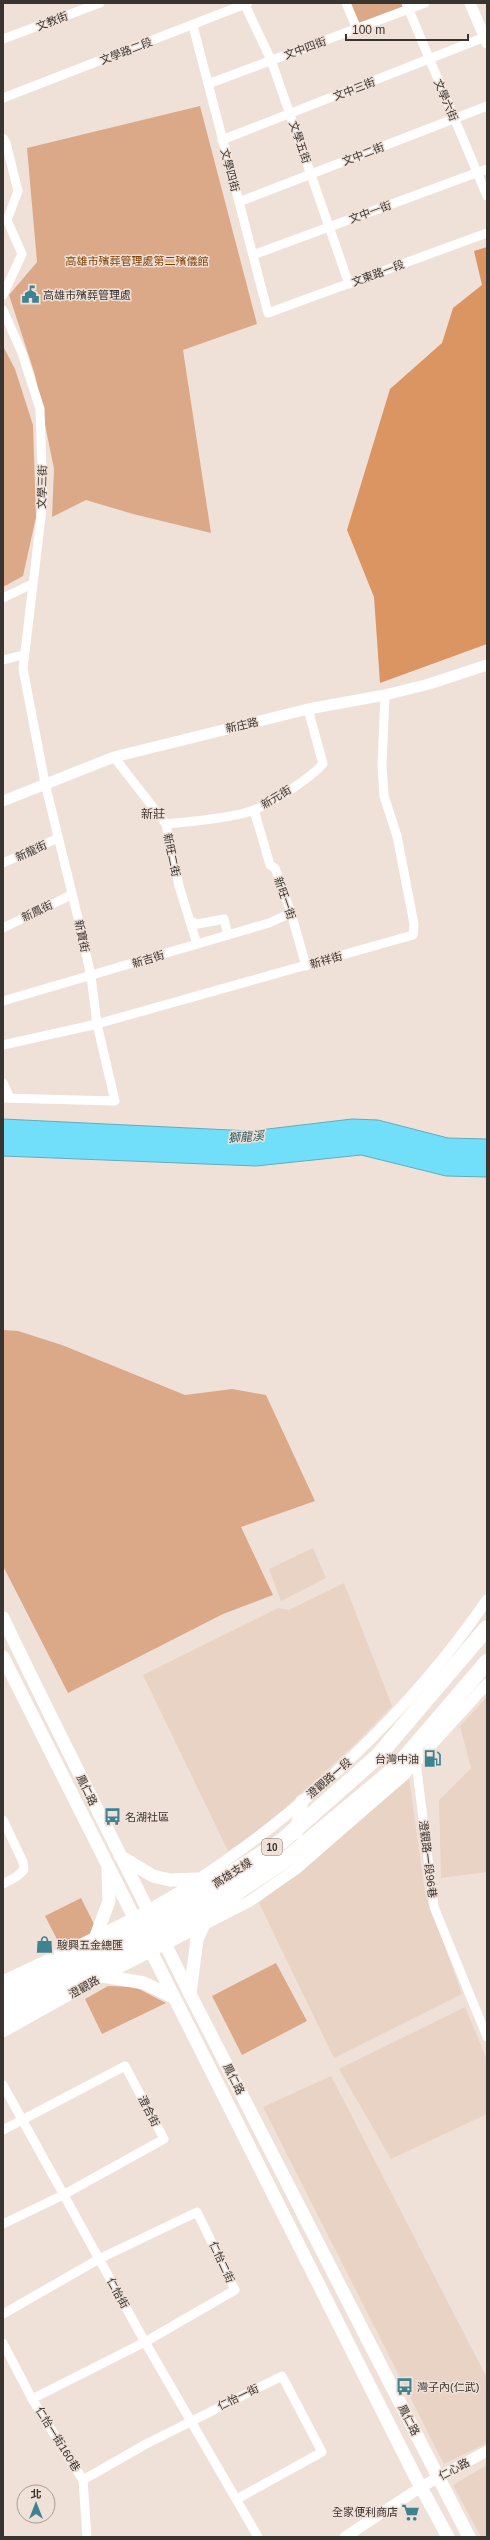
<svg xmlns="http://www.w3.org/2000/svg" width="490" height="2540" font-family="Helvetica,'Noto Sans TC',sans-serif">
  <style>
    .built { fill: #e8d3c5 }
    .green { fill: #dba988 }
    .forest { fill: #db9563 }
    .water { fill: #71dffa; stroke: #60acbd }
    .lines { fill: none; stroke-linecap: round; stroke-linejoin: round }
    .minor { stroke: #fff; stroke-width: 9 }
    .tertiary { stroke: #fff; stroke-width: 11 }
    .secondary { stroke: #fff; stroke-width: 13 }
    .motorway { stroke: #fff; stroke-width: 16 }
    .labels { text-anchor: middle; stroke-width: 3; stroke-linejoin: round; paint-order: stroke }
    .shield { fill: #f0e1d8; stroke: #706862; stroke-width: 1 }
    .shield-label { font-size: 10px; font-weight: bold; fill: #393430 }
    .street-label { font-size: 11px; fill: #393430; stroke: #f0e1d8 }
    .park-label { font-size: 11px; fill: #7f3f00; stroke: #f0e1d8 }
    .poi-label { font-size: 11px; fill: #393430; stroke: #f0e1d8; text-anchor: start }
    .neighbourhood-label { font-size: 12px; fill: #433830; stroke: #f0e1d8 }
    .water-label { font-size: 12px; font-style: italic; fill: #2b5b66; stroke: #f0e1d8 }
  </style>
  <rect width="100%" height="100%" fill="#f0e1d8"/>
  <!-- built -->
  <g class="built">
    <path d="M313,1548L326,1578L281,1601L269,1569Z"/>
    <path d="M344,1583L392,1706L352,1747L262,1829L228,1851L143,1675L278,1608L289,1610Z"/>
    <path d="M487,1697V1872L441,1878L439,1800L471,1768L460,1726Z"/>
    <path d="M409,1779L425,1892L462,1994L334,2058L259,1903Z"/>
    <path d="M465,2007L487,2060V2114L391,2159L339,2069Z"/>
    <path d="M331,2076L487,2378V2443L444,2464L263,2107Z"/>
    <path d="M487,2465V2537H481L453,2485Z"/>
  </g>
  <!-- green -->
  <g class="green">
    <path d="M348,3H404L407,8L358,27Z"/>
    <path d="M200,106L257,324L183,350L211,533L133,514L86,500L52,517L54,469L35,375L9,295L37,262L27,148Z"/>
    <path d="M3,346L15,369L33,425L36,517L23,576L3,587Z"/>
    <path d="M3,1330L18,1331L62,1345L185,1395L232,1389L266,1395L315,1501L241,1527L273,1595L223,1614L68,1693L3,1566Z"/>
    <path d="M81,1898L95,1926L94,1933L62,1949L45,1916Z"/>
    <path d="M276,1963L307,2021L242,2055L212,1996Z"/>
    <path d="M108,1986L135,1987L166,2003L102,2034L85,1999Z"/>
  </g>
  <!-- forest -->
  <path class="forest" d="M487,247V644L380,683L374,597L347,530L390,389L442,343L453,308L482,285L474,251Z"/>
  <!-- water -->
  <path class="water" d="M3,1119L251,1131L352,1119L378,1120L448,1138L487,1139V1177L446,1176L361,1155L256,1166L3,1156Z"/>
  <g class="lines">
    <!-- minor -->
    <g class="minor">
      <path d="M244,3L271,60L349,284"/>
      <path d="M346,3L357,29"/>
      <path d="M406,3L487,196"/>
      <path d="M193,26L268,313L487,233"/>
      <path d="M3,39L100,3"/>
      <path d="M208,84L425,3"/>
      <path d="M3,98L248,3"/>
      <path d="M3,138L6,143L18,191L7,220L22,254L3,295"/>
      <path d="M222,140L485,37"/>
      <path d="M239,202L487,106"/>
      <path d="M253,255L487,169"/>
      <path d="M3,310L22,353L40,409L43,500L23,669L45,783L78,918L91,976L97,1024L115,1101L3,1098"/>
      <path d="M3,598L32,584"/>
      <path d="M3,660L23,655"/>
      <path d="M114,757L166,824L179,886L197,944"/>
      <path d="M254,810L270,865L275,868L291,913L306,966"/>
      <path d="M166,824C188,822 234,818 254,810C274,802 309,779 323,764L308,709"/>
      <path d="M3,863L58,838"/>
      <path d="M190,921L198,924L224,919L228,935"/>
      <path d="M3,928L71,895"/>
      <path d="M3,1001L269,923L291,913"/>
      <path d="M3,1045L97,1024L413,935L414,924L397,836L384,796L382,765L385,695"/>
      <path d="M3,1083L10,1098"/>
      <path d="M416,1762L434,1907L487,2037"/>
      <path d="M3,1820L23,1862L24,1870L16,1877L3,1884"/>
      <path d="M3,2085L145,2342L258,2537"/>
      <path d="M3,2130L125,2066L164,2139L63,2195L3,2224"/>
      <path d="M3,2314L99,2259L197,2212L235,2290L145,2342L32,2399L3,2343"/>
      <path d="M32,2399L83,2480"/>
      <path d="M87,2537L83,2480L146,2444L282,2376L322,2452L237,2499"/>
    </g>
    <!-- tertiary -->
    <g class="tertiary">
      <path d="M470,3L487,43"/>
      <path d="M3,801L114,757L308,709L385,695L429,684L487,665"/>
      <path d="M3,1981C66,1951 131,1923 190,1885C304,1811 410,1712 487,1600"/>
      <path d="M3,2032L103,1976L250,1901L296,1869L404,1775L487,1684"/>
      <path d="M345,2537L421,2487L487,2451"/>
    </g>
    <!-- secondary -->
    <g class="secondary">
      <path d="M3,1618C63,1744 128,1869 190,1994L469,2537"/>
      <path d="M3,1657L416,2478L448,2537"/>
      <path d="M296,1833L302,1801"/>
      <path d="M120,1856L153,1876L170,1880L198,1879"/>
      <path d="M153,1934L158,1929L243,1877L278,1852"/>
      <path d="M96,1936L109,1901L108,1870"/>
      <path d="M103,1976L144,1983L173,1997"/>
      <path d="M190,1994L197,1939L205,1922"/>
      <path d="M3,2005L143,1936L148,1930"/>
    </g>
    <!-- motorway -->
    <g class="motorway">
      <path d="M3,1995L120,1939L206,1890L282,1841L378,1756L487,1628"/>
      <path d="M3,2018L162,1937L216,1906L288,1858L398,1766L487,1662"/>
    </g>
  </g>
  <!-- icons -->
  <defs>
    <symbol id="civic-bare" viewBox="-9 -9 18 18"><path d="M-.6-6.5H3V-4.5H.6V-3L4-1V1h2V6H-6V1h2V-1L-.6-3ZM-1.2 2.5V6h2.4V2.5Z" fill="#3f8292" stroke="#f0e1d8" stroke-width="2.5" paint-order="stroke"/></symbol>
    <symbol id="fuel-bare" viewBox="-9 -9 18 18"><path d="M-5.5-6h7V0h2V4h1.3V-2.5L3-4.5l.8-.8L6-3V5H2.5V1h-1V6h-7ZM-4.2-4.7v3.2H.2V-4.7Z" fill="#3f8292" stroke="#f0e1d8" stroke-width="2.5" paint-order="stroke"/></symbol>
    <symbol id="bus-bare" viewBox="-9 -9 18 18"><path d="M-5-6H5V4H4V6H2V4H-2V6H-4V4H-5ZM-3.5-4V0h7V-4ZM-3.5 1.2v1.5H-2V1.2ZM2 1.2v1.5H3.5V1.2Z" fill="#3f8292" stroke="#f0e1d8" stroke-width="2.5" paint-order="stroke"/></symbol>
    <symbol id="shop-bare" viewBox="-9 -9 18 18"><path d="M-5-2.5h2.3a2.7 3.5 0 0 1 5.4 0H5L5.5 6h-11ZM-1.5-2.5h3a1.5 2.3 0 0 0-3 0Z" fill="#3f8292" stroke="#f0e1d8" stroke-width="2.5" paint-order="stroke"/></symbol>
    <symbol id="supermarket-bare" viewBox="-9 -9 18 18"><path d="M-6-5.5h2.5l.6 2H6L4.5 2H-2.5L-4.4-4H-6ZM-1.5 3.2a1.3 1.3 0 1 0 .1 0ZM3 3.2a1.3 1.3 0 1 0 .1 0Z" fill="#3f8292" stroke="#f0e1d8" stroke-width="2.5" paint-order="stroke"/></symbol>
  </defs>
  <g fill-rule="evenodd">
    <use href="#civic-bare" x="18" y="282" width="25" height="25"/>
    <use href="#fuel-bare" x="420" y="1746" width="25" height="25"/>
    <use href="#bus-bare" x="100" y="1804" width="25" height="25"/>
    <use href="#shop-bare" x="32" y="1932" width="25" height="25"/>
    <use href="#bus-bare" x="392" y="2374" width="25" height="25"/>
    <use href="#supermarket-bare" x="398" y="2500" width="25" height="25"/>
  </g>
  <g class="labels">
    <!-- shield labels -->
    <rect class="shield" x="262" y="1839" width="20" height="16" rx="3"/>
    <g class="shield-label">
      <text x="272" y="1851">10</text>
    </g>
    <!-- street labels -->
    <g class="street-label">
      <text transform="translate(52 21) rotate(-21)" y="4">文教街</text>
      <text transform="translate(305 48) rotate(-20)" y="4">文中四街</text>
      <text transform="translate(126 51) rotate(-21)" y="4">文學路二段</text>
      <text transform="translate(354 89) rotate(-21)" y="4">文中三街</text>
      <text transform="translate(446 100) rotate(67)" y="4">文學六街</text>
      <text transform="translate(300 142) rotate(71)" y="4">文學五街</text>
      <text transform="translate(363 154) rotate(-21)" y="4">文中二街</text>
      <text transform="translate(230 170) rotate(75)" y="4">文學四街</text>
      <text transform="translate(370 212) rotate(-20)" y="4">文中一街</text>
      <text transform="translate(378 273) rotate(-20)" y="4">文東路一段</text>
      <text transform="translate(42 487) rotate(-89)" y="4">文學三街</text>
      <text transform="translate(242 725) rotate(-13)" y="4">新庄路</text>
      <text transform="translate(276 797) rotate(-31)" y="4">新元街</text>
      <text transform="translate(31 851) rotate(-25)" y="4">新龍街</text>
      <text transform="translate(172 855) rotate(78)" y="4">新旺二街</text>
      <text transform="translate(285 898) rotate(71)" y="4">新旺一街</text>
      <text transform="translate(37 911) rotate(-26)" y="4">新鳳街</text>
      <text transform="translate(82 936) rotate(78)" y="4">新寶街</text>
      <text transform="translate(148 959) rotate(-17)" y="4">新吉街</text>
      <text transform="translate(326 960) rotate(-16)" y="4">新祥街</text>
      <text transform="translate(329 1778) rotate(-41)" y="4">澄觀路一段</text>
      <text transform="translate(87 1790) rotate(64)" y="4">鳳仁路</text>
      <text transform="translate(428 1859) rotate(83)" y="4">澄觀路一段96巷</text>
      <text transform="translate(232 1873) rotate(-33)" y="4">高雄支線</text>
      <text transform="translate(84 1987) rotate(-29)" y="4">澄觀路</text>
      <text transform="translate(234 2079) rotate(63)" y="4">鳳仁路</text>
      <text transform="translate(149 2111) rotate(63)" y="4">澄合街</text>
      <text transform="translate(222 2262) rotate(65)" y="4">仁怡二街</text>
      <text transform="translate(118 2293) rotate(61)" y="4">仁怡街</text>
      <text transform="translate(238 2397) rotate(-26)" y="4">仁怡一街</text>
      <text transform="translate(409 2420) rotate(63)" y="4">鳳仁路</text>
      <text transform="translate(58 2439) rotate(58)" y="4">仁怡一街160巷</text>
      <text transform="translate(454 2469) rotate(-28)" y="4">仁心路</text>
    </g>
    <!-- park labels -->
    <g class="park-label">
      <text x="137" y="265">高雄市殯葬管理處第二殯儀館</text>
    </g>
    <!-- poi labels -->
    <g class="poi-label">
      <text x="43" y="299">高雄市殯葬管理處</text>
      <text x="419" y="1763" text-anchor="end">台灣中油</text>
      <text x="125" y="1821">名湖社區</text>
      <text x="57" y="1949">駿興五金總匯</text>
      <text x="417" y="2391">灣子內(仁武)</text>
      <text x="398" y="2516" text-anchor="end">全家便利商店</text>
    </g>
    <!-- neighbourhood labels -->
    <g class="neighbourhood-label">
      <text x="153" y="818">新莊</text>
    </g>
    <!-- water labels -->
    <g class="water-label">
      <text transform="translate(246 1137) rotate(-4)" y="4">獅龍溪</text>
    </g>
  </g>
  <!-- border -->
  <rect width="490" height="2540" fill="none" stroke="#393430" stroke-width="8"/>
  <!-- north arrow -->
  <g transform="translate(36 2504)"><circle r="19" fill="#f0e1d8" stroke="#a79c95"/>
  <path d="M0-3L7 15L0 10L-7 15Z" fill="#3f8292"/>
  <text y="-6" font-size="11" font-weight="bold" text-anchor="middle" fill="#393430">北</text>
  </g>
  <!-- scale -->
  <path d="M346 34v6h122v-6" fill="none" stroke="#393430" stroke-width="2"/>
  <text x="352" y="34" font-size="12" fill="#393430" stroke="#f0e1d8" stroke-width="3" paint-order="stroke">100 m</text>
</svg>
